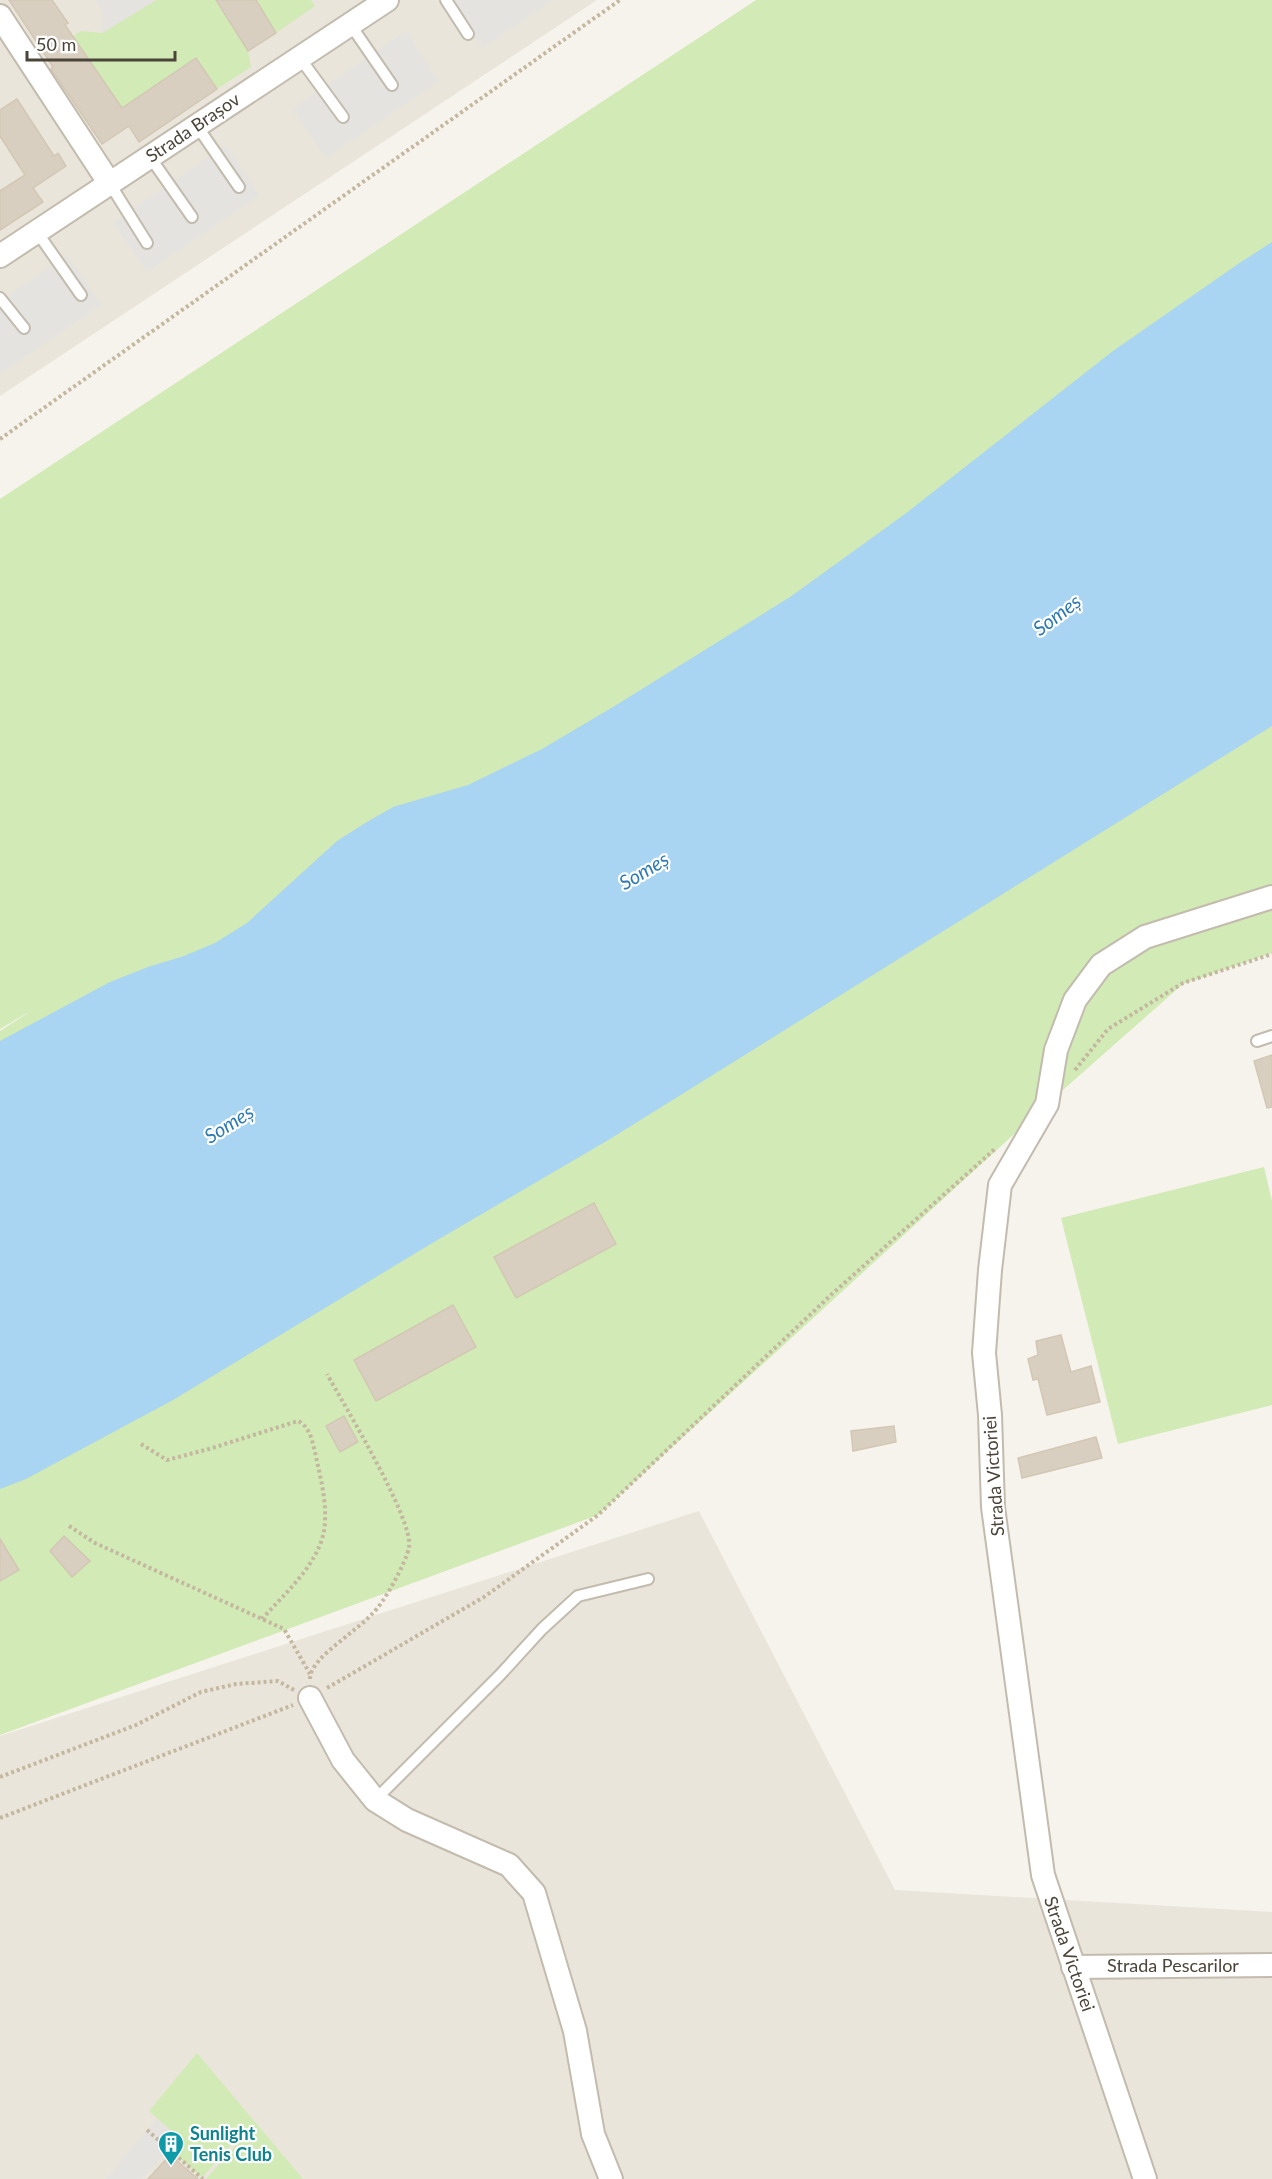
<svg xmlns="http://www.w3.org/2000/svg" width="1272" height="2179" font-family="Lato,sans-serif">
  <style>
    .residential { fill: #eae5da }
    .green { fill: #d2eab5 }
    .parking { fill: #e5e3e0 }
    .water { fill: #a9d4f2 }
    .building { fill: #d8cfc1; stroke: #d3c7b4; stroke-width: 1.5 }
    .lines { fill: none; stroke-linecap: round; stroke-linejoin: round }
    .service-casing { stroke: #c2bbae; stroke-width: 14 }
    .minor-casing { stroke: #c2bbae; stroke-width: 26 }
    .path { stroke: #c4b79f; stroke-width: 4; stroke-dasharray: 3 3; stroke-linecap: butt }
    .service { stroke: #fff; stroke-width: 10 }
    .minor { stroke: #fff; stroke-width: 22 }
    .labels { text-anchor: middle; stroke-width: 4.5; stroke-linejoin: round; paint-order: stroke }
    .street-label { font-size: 18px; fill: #4b4439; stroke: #fff }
    .culture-label { font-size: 18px; font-weight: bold; fill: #0d838f; stroke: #fff; text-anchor: start }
    .water-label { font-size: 20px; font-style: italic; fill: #2e7ab2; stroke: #fff }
  </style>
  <rect width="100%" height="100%" fill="#f6f3ec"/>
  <!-- residential -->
  <g class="residential">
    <path d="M0,0H597L0,396Z"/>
    <path d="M699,1511L895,1890L1272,1912V2179H0V1736Z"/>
  </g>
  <!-- green -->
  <g class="green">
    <path d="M156,0H216L248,51L251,67L217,89L196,59L122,108L73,36L81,31L102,33Z"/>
    <path d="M256,0H311L315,6L276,33Z"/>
    <path d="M756,0H1272V953L1183,984L1047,1104L598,1515L0,1735V1031L34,1009L0,1029V499Z"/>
    <path d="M1264,1167L1272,1201V1405L1118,1444L1061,1218Z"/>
    <path d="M197,2053L303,2179H206L237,2144L234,2141L202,2178L169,2149L178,2137L149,2111Z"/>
  </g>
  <!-- parking -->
  <g class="parking">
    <path d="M95,0H156L102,33L103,10Z"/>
    <path d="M449,0H553L482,48Z"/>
    <path d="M406,31L439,81L326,158L292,109Z"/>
    <path d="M226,145L260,195L147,272L113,223Z"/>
    <path d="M67,255L101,305L0,374V301Z"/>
    <path d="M156,2119L179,2137L142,2179H106Z"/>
  </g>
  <!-- water -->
  <path class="water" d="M1272,242V726L610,1139L434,1242L173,1400L26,1479L0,1489V1041L110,982L148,967L184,956L215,943L247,923L337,841L367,822L393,807L468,785L542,749L613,707L790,597L905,514L1113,351L1238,264Z"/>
  <!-- building -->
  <g class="building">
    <path d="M9,0H52L68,23L65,25L122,108L196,58L217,89L139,142L129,126L102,144L51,69L53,67Z"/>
    <path d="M216,0H256L276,33L248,51Z"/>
    <path d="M17,99L54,156L58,153L66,166L33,188L43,202L0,230V191L25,175L0,136V110Z"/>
    <path d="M1272,1055V1107L1267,1108L1254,1061Z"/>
    <path d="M594,1203L616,1244L516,1298L494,1257Z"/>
    <path d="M453,1305L476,1347L376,1401L354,1360Z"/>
    <path d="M1061,1335L1071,1372L1091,1366L1100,1402L1047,1415L1038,1379L1033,1380L1028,1359L1038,1355L1036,1341Z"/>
    <path d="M344,1416L358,1442L340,1452L326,1426Z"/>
    <path d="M894,1426L896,1442L853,1451L851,1431Z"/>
    <path d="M1096,1437L1102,1458L1022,1478L1018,1458Z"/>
    <path d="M64,1536L90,1561L72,1577L50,1551Z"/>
    <path d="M0,1539L19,1570L0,1581Z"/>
    <path d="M170,2155L198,2179H148Z"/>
  </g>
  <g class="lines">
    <defs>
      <g id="service">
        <path d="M446,0L468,34"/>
        <path d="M350,24L392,85"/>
        <path d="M300,58L343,117"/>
        <path d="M197,126L239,187"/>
        <path d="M150,157L192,217"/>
        <path d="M110,184L147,243"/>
        <path d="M37,232L81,295"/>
        <path d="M0,298L24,328"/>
        <path d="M1257,1041L1272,1036"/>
        <path d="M375,1800L500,1675L542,1629L578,1596L648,1579"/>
      </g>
      <g id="minor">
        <path d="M0,16L110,184"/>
        <path d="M0,256L387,0"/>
        <path d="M310,1698L343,1760L375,1800L407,1820L509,1865L534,1893L575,2031L593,2134L611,2179"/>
        <path d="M1073,1967L1272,1965"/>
        <path d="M1145,2179L1043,1875L993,1507L990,1415L984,1353L990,1270L1000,1185L1047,1104L1056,1050L1075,1000L1101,965L1145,937L1272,897"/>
      </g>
    </defs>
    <!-- service casing -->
    <use href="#service" class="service-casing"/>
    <!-- minor casing -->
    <use href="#minor" class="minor-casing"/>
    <!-- path -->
    <g class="path">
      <path d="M0,439L620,0"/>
      <path d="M1075,1070L1108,1029L1183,983L1272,954"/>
      <path d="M141,1444L167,1460L209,1449L298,1421C312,1428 313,1446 317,1461C321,1480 326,1500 325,1520C325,1559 286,1592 262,1619"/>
      <path d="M69,1526L95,1543L284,1629L310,1674"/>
      <path d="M310,1679C310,1663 336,1645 348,1635C356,1628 365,1622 372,1614C384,1603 406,1563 409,1547C414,1520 343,1403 327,1374"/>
      <path d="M327,1688L484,1597L598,1515L832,1294L995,1149"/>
      <path d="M0,1777L136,1725L201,1692L236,1684L278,1681L294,1690"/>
      <path d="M0,1818L293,1705"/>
      <path d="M147,2130L203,2179"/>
    </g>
    <!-- service -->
    <use href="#service" class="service"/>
    <!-- minor -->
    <use href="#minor" class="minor"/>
  </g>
  <!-- icons -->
  <defs>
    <symbol id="building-pin" viewBox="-11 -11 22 30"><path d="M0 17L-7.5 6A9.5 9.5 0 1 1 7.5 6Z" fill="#0f9aa8" stroke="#fff"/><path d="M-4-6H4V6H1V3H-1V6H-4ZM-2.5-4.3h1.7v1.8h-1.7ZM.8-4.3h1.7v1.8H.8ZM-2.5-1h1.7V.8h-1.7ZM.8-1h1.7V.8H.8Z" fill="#fff"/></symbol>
  </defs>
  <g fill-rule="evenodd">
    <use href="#building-pin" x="156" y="2129" width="30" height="40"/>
  </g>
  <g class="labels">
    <!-- street labels -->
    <g class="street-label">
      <text transform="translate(193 128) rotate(-34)" y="6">Strada Brașov</text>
      <text transform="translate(994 1476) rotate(-94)" y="6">Strada Victoriei</text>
      <text transform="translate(1069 1954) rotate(71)" y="6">Strada Victoriei</text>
      <text x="1173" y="1972">Strada Pescarilor</text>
    </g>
    <!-- culture labels -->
    <g class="culture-label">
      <text x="190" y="2140">Sunlight<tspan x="190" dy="21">Tenis Club</tspan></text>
    </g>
    <!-- water labels -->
    <g class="water-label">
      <text transform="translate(1057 615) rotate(-37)" y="7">Someș</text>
      <text transform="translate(644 871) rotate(-31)" y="7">Someș</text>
      <text transform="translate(229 1124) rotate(-32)" y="7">Someș</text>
    </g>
  </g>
  <!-- scale -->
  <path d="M27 51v9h148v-9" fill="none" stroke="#4b4439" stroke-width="3"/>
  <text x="36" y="51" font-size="18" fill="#4b4439" stroke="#ffffff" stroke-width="4.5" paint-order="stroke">50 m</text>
</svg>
